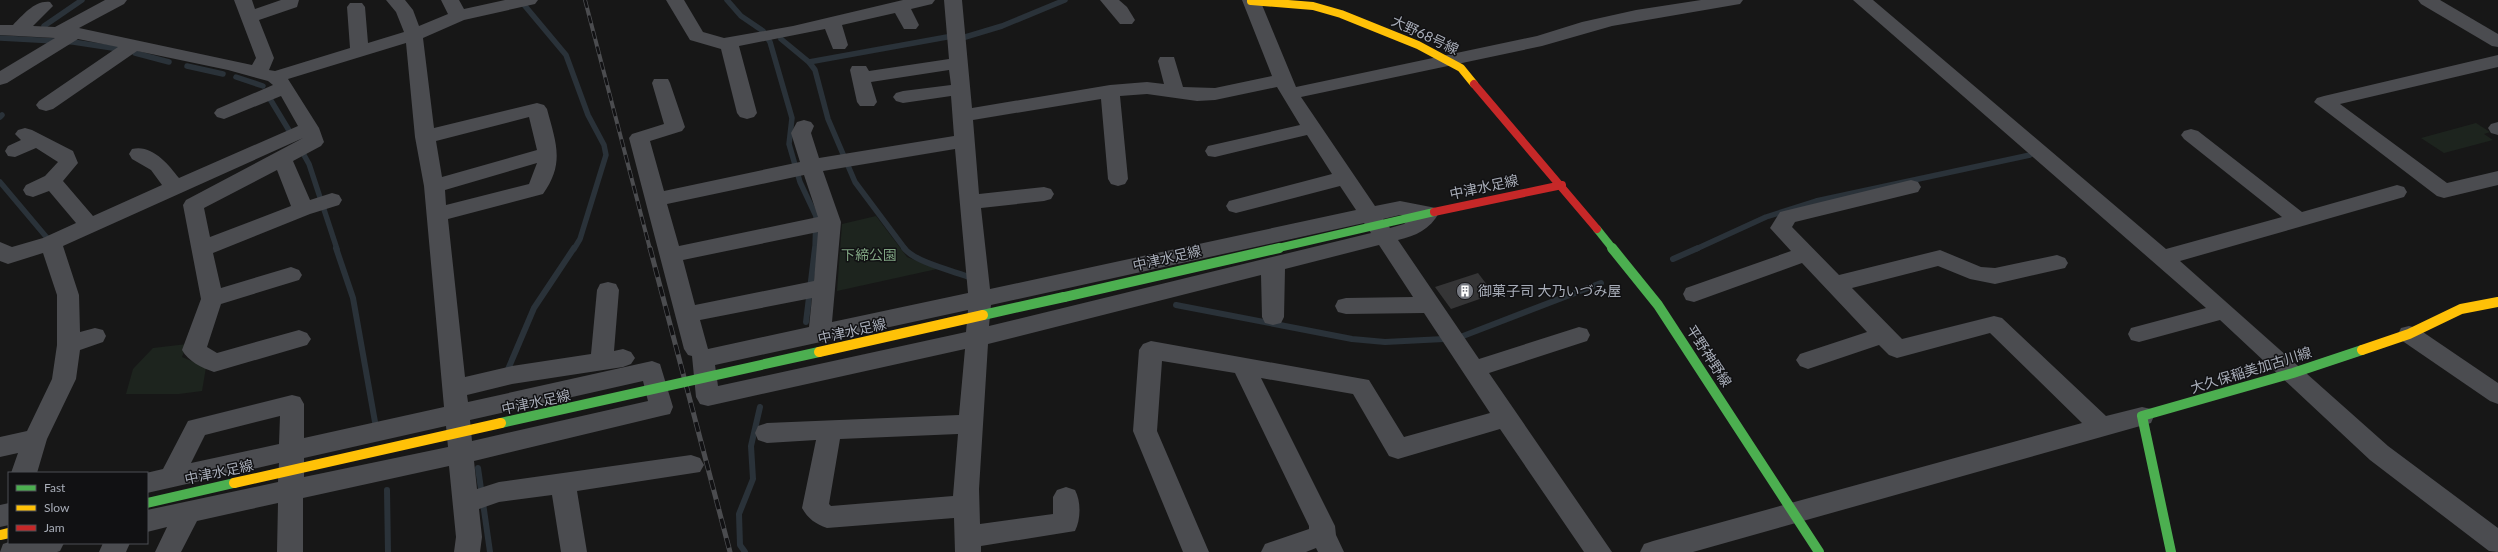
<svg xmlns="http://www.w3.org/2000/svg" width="2498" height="552" font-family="Lato,'Noto Sans JP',sans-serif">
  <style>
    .green { fill: #1d241e }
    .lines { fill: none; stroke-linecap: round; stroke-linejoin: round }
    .stream-far1 { stroke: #2a3239; stroke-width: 5.5 }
    .stream { stroke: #2a3239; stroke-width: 6 }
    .building { fill: #353536 }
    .street { fill: #4b4c50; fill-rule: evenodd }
    .fast-far1 { stroke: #4caf50; stroke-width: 8 }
    .fast { stroke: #4caf50; stroke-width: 10 }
    .slow-far1 { stroke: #ffc107; stroke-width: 8 }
    .slow { stroke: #ffc107; stroke-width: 10 }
    .jam { stroke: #c62828; stroke-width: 8 }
    .rail-far1-casing { stroke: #4b4c4f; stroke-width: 4 }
    .rail-casing { stroke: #4b4c4f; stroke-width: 5 }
    .rail-far1 { stroke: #111113; stroke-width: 2.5; stroke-dasharray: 8; stroke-linecap: butt }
    .rail { stroke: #111113; stroke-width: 3.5; stroke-dasharray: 10; stroke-linecap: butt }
    .fast-bridge { stroke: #4caf50; stroke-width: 10 }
    .slow-bridge { stroke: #ffc107; stroke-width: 10 }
    .labels { text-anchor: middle; stroke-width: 3; stroke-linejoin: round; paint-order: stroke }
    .street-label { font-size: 14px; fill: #a8adb8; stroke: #111113 }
    .park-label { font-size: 14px; fill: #7fa381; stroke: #111113 }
    .poi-label { font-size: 14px; fill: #a8adb8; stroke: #111113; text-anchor: start }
  </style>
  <rect width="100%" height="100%" fill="#171717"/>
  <!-- green -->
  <g class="green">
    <path d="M2476,123L2490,132L2484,134L2493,140L2444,153L2421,138Z"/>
    <path d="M876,216L907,257L937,269L837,291L842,224Z"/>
    <path d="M187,344L182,357L206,367L202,391L179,394H126L133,369L153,348Z"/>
  </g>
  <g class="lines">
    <!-- stream-far1 -->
    <g class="stream-far1">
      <path d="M520,0L566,55L588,115L604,145L606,155L580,239L574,249"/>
      <path d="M727,0L741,16L763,31L770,42L792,118L789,144L800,182L816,216L815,249"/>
      <path d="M44,26L82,0"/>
      <path d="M0,38L73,42L119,49"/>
      <path d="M962,38L1002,26L1065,0"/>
      <path d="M781,39L809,62L815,70L828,119L855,182L905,249"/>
      <path d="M135,53L169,62"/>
      <path d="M809,62L947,37"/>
      <path d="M187,66L223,74"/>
      <path d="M236,77L263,86"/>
      <path d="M270,99L293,137"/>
      <path d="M0,117L2,115"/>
      <path d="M300,148L309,164L337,249"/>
      <path d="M0,182L48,239"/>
      <path d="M1696,249L1766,217L1816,201L2030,155"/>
    </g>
    <!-- stream -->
    <g class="stream">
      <path d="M336,248L353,298L375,422"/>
      <path d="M904,248C916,263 954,271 972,278"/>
      <path d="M1673,259L1698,248"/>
      <path d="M1176,305L1352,339L1385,342L1444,339"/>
      <path d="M806,322L815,248"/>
      <path d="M1463,336L1601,283"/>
      <path d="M506,374L534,308L574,248"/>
      <path d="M478,468L490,552"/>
      <path d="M387,490L388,552"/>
      <path d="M745,552L740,545L739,514L753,479L751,446L760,407"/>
    </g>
  </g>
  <!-- building -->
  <path class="building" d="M1478,273L1494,294L1451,309L1435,287Z"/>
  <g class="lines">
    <!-- street -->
    <g class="street">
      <path d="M105,0H127L124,4L79,28L252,65L256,58L234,0H252L255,9L281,0H299L297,7L259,20L274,58L269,70L275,71L350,48L347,7L350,3H362L365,7L368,43L404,32L396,12L386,0H405L413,10L419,26L448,14L441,0H459L464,9L505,0H538L535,4L464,20L423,38L434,128L537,103L544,105L547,109C556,143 565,163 543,194L448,219L465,377L512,366L591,354L597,290L600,284L608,282L616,284L619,290L614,351L623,349L631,352L635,358L631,364L623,367L512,384L467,395L468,402L652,361L660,364L673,407L670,414L661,416L474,461L477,489L499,482L691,455L700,458L704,465L700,472L577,491L587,552H561L552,495L499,502L479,509L482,537L480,552H454L456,537L449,466L303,498V552H277L278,503L197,521L181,552H155L167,527L147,532V510L278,482L279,463L147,493L146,473L163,469L188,421L292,395L300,397L304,404V438L444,407L424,186L415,137L406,43L288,79L319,128L324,142L321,146L293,161L310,200L332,193L339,195L342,200L339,205L310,214L213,253L221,288L291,267L299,270L302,275L299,280L221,304L207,347L217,353L299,330L307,333L311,339L307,345L214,372C202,368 188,361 182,350L201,299L183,205L186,200L303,138L63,246L79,295L80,332L95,328L103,330L106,336L103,342L80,350L76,379L47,439L37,473H11L18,453L0,457V437L27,431L52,379L57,345V295L43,253L8,264L0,261V242L12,247L43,238L76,223L49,191L33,197L26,195L23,190L26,185L45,176L58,162L36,148L15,157L8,156L5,151L8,146L21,140L15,134L18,130L25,128L32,130L73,151L78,163L63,181L93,216L162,185L151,170L132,159L129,154L132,149C152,144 168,164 179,178L298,126L281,96L224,119L217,117L214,113L217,109L273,85L268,81L228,70L137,51L53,109L46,111L39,109L36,105L39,101L118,47L78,39L7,83L0,85V71L55,38L0,35V25H13C23,15 35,0 50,2L53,6L33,26L55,27ZM529,117L537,150L442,177L436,141ZM537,163L529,184L446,205L445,190ZM277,170L291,206L210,237L204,208ZM643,381L648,401L472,441L470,420ZM280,416L279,444L191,463L205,435ZM446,426L448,447L304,477V458Z"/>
      <path d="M666,0H684L703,32L724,38L793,26L903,0H935L932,4L911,9L919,25L916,29H904L895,13L842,25L848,45L845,49H833L825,29L739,46L757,113L754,117L747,119L740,117L737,113L721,49L690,40Z"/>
      <path d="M944,0H962L972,108L1110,85L1147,82L1164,84L1158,61L1160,57H1174L1183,87L1215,88L1272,76L1242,0H1260L1296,87L1537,36L1582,22L1636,10L1701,0H1743L1740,4L1734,5L1612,26L1542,46L1301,97L1375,206L1400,201L1436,208L1439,213C1430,229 1416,236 1398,240L1479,359L1579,327L1587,329L1590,335L1587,341L1489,373L1612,552H1584L1500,429L1398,459L1389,456L1353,394L1261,378L1335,526L1336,535L1344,552H1318L1316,548L1306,552H1261L1265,544L1309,529V526L1235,373L1162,361L1157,431L1209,552H1183L1133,431L1139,350L1143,344L1151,341L1369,380L1404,437L1490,413L1424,313L1346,314L1338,312L1335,306L1338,300L1346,298L1413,297L1379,245L1285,269L1284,317L1281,323L1273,325L1265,323L1262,317L1261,275L988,344L979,489L980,524L1053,514V497L1057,490L1066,487L1075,490C1081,501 1081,519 1075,531L981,546V552H955L954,518L827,528C816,524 808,519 802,508L816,440L767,443L758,440L755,433L758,426L767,423L959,415L965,349L708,406L700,404L696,397L692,356L688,355L684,349L629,138L632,134L664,124L652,83L654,79H668L670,83L685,127L682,131L650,141L664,191L800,162L791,133L797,122L804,120L811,122L814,126L811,133L819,158L954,136L951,96L903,103L896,101L893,97L896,93L903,91L951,85L949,70L871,82L877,102L874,106H860L857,102L850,70L852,66H866L869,71L949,59ZM1277,87L1300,125L1208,146L1205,151L1208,156L1215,157L1307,135L1332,174L1229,201L1226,206L1229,211L1236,213L1340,186L1356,210L990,289L981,208L1044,201L1051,199L1054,194L1051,189L1044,187L979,194L973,120L1101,99L1108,179L1111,184L1118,186L1125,184L1128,179L1120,96L1147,94L1197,101L1215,100ZM955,149L968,293L832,322L841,222L823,171ZM804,175L818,217L679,246L667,204ZM1400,215L1412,217L1404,224L1390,228L1383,219ZM1364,223L1371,233L989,326L991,305ZM818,232L814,281L695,305L683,260ZM812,298L809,327L708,349L700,320ZM968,310L966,332L718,386L715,365ZM958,434L953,496L831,506L829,504L840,439Z"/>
      <path d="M1100,0H1119L1127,7L1135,20L1132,24H1120Z"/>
      <path d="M1853,0H1873L2166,249L2282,217L2184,139L2181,135L2184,131L2191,129L2198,131L2302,212L2397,185L2404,187L2407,192L2404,197L2180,261L2388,446L2498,528V552L2489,551L2370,460L2220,320L2139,342L2131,340L2128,334L2131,328L2206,308Z"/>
      <path d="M2418,0H2440L2498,34V47L2492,46L2421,4Z"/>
      <path d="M2498,55V67L2340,104L2447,183L2498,171V185L2444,198L2437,196L2314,102L2317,98L2324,96Z"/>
      <path d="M2498,122V135L2491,133L2488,128L2491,124Z"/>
      <path d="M1911,180L1918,182L1921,187L1918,192L1795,222L1792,227L1839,275L1940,250L1981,267L1995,268L2057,255L2065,258L2068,263L2065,268L1995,284L1970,279L1938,266L1852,288L1902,339L1994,316L2002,318L2106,416L2142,407L2151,409L2154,416L2151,423L1693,552H1640L1644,544L1653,541L2082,423L1990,333L1897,358L1889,355L1879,345L1808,369L1800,366L1796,360L1800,354L1867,332L1802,263L1694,302L1686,300L1683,294L1686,288L1791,251L1770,228L1780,212Z"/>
      <path d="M2409,326L2417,328L2498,383V404L2490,401L2401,340L2398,334L2401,328Z"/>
      <path d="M9,503V525L0,527V505Z"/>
      <path d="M9,542V543H64L60,551L57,552H0L3,544Z"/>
      <path d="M103,543H130L126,552H99Z"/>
    </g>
    <!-- fast-far1 -->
    <g class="fast-far1">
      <path d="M1597,229L1613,249"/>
      <path d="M1274,249L1434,212"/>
    </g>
    <!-- fast -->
    <g class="fast">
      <path d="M1612,248L1658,305L1819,552"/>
      <path d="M1064,297L1279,248"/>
      <path d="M147,503L234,483"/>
      <path d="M2171,552L2142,416L2293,373L2362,350"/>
    </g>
    <!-- slow-far1 -->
    <path class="slow-far1" d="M1251,1L1313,6L1341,14L1418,45L1461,68L1474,84"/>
    <!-- slow -->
    <g class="slow">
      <path d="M2362,350L2409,334L2461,309L2498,302"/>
      <path d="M0,535L9,533"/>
    </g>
    <!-- jam -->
    <g class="jam">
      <path d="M1474,84L1597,229"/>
      <path d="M1434,212L1562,185"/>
    </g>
    <defs>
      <path id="rail-far1" d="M585,0L650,249"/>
      <path id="rail" d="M650,248L730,552"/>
    </defs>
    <!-- rail-far1 casing -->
    <use href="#rail-far1" class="rail-far1-casing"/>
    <!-- rail casing -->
    <use href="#rail" class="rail-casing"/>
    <!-- rail-far1 -->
    <use href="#rail-far1" class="rail-far1"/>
    <!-- rail -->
    <use href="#rail" class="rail"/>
    <!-- fast-bridge -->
    <g class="fast-bridge">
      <path d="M983,315L1064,297"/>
      <path d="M501,423L819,352"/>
    </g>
    <!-- slow-bridge -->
    <g class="slow-bridge">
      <path d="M819,352L983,315"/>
      <path d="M234,483L501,423"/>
    </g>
  </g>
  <!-- icons -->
  <defs>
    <symbol id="building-disc" viewBox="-11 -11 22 22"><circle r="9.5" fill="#757880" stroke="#111113"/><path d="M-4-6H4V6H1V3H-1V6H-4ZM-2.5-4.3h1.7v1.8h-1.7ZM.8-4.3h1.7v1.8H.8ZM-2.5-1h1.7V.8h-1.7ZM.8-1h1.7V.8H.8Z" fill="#fff"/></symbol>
  </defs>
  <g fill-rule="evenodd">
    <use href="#building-disc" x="1455" y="281" width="20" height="20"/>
  </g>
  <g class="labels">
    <!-- street labels -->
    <g class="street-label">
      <text transform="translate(1425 35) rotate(25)" y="5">大野68号線</text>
      <text transform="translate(1484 187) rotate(-12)" y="5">中津水足線</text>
      <text transform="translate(1167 258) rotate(-13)" y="5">中津水足線</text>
      <text transform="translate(852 331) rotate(-13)" y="5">中津水足線</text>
      <text transform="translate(1709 356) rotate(57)" y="5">平野神野線</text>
      <text transform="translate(2251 370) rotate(-17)" y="5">大久保稲美加古川線</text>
      <text transform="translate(536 402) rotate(-12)" y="5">中津水足線</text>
      <text transform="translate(219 472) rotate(-12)" y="5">中津水足線</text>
    </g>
    <!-- park labels -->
    <g class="park-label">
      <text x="869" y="260">下締公園</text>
    </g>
    <!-- poi labels -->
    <g class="poi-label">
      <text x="1478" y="296">御菓子司 大乃いづみ屋</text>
    </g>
  </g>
  <!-- legend -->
  <rect x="8" y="472" width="140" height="72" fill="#111113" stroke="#4d4f55"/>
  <rect x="16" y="485" width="20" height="6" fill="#4caf50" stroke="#4d4f55"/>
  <text x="44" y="492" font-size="12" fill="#a8adb8">Fast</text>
  <rect x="16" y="505" width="20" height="6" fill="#ffc107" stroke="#4d4f55"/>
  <text x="44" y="512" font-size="12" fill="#a8adb8">Slow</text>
  <rect x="16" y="525" width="20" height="6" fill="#c62828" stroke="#4d4f55"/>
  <text x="44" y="532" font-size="12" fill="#a8adb8">Jam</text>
</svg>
